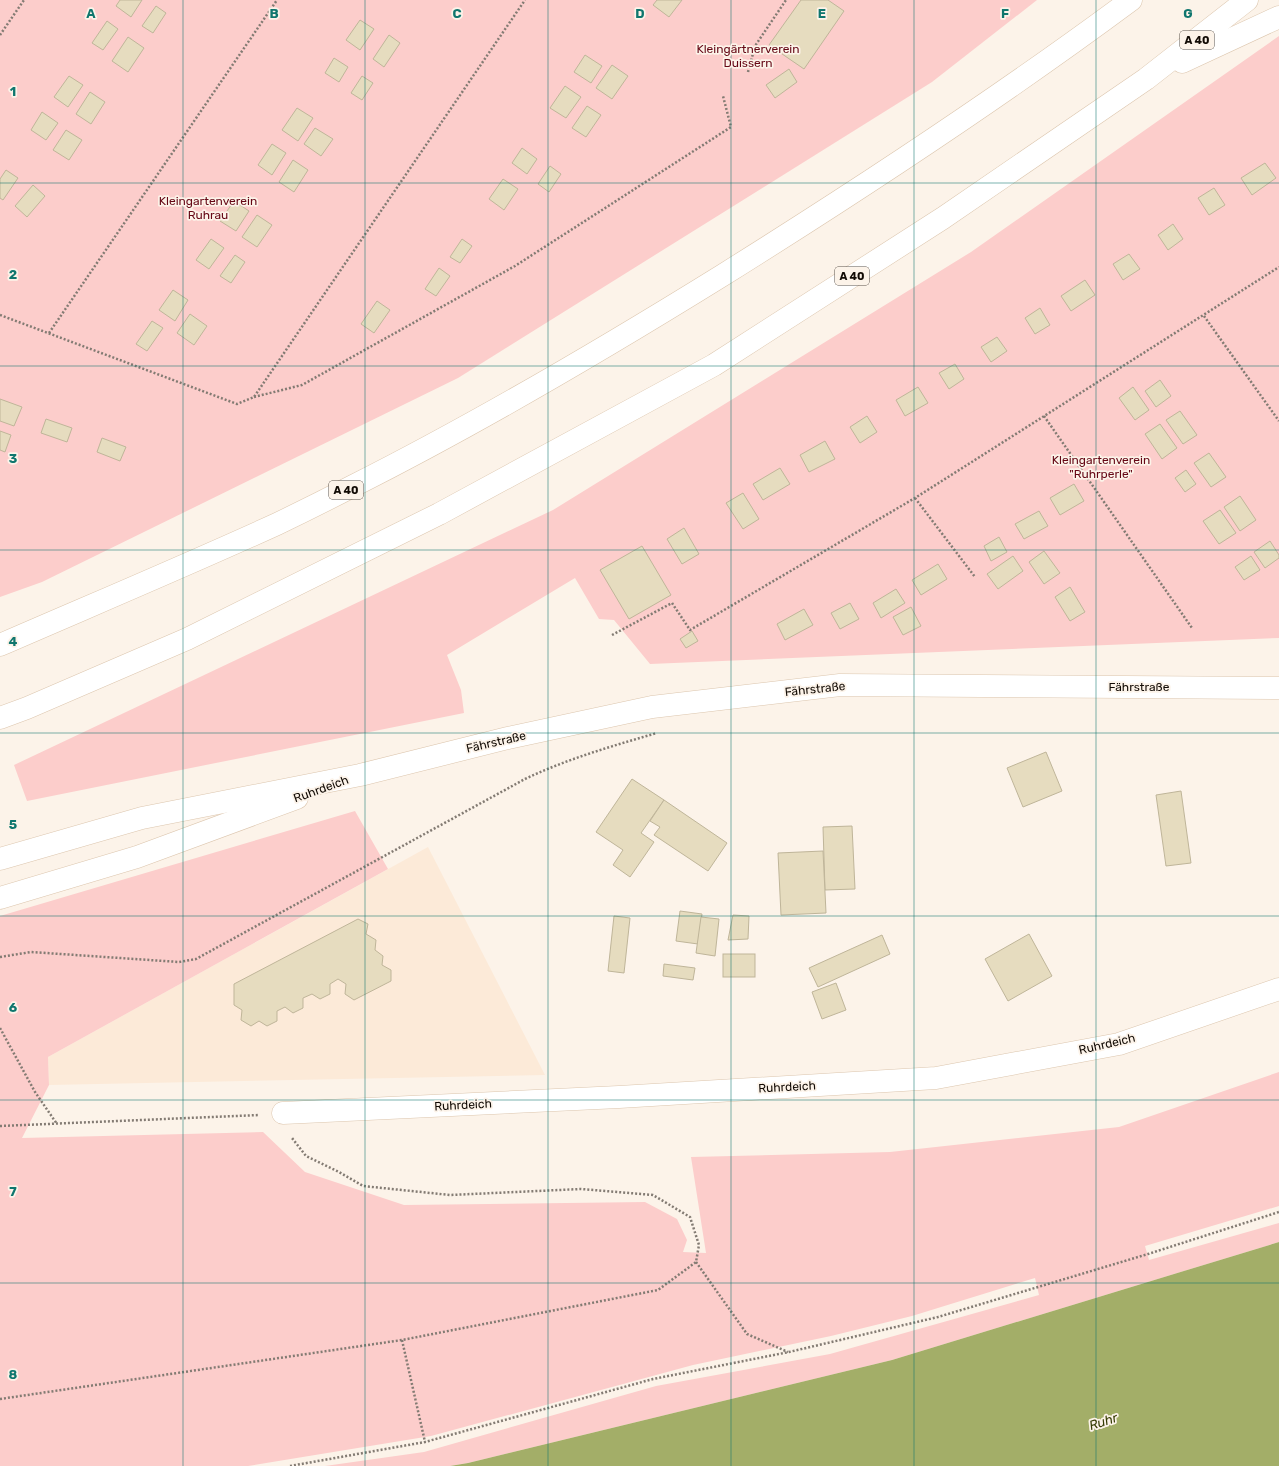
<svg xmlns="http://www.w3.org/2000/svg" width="1279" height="1466" font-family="Rubik,sans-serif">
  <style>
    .built { fill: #fcead8 }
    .green { fill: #fccdcb }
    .water { fill: #a3ae68 }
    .building { fill: #e6dcbf; stroke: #bfb599 }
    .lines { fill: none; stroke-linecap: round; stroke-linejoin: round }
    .street-casing { stroke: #dcc6ae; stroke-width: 23 }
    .secondary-casing { stroke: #dcc6ae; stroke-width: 23 }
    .highway-casing { stroke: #dcc6ae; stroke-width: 23 }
    .path { stroke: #837b73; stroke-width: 2.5; stroke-dasharray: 2 2; stroke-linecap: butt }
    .street { stroke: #fff; stroke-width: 22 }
    .secondary { stroke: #fff; stroke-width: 22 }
    .highway { stroke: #fff; stroke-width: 22 }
    .grid { fill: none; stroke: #0f766e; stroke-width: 1; stroke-opacity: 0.55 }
    .labels { text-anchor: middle; stroke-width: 3.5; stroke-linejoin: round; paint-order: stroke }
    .shield { fill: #fcf3e9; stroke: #585049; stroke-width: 1 }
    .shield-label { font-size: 11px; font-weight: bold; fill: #110a04 }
    .park-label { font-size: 12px; fill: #650715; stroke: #fcf3e9 }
    .street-label { font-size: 12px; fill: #110a04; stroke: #fcf3e9 }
    .water-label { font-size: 13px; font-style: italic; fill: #353b03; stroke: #fcf3e9 }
    .grid-label { font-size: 13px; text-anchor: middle; font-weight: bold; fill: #0f766e; stroke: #fcf3e9; stroke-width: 3.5; stroke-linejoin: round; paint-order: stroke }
  </style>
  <rect width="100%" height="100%" fill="#fcf3e9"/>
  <!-- built -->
  <path class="built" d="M428,847L545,1075L49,1085L48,1057Z"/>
  <!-- green -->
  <g class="green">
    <path d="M0,0H1037L932,82L458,378L42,582L0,597Z"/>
    <path d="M1279,36V638L650,664L614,620L599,619L575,578L447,655L461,690L464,713L27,801L14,765L553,510L971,252Z"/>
    <path d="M355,811L388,869L48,1057L49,1085L22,1138L263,1132L305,1172L404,1205L645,1202L677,1219L687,1240L683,1252L706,1253L691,1157L890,1152L1119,1127L1279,1072V1206L1145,1246L1149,1260L1279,1223V1242L892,1360L468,1463L450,1466H325L424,1452L656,1386L830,1354L1039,1295L1035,1278L912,1316L831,1336L693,1365L431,1436L248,1466H0V916Z"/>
  </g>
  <!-- water -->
  <path class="water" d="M1279,1242V1466H450L468,1463L892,1360Z"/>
  <!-- building -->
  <g class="building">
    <path d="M120,0H142L131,17L116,6Z"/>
    <path d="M657,0H682L669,17L653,5Z"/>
    <path d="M801,0H828L844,11L804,69L769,45Z"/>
    <path d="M156,6L166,13L153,33L142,26Z"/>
    <path d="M360,20L374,29L360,50L346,40Z"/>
    <path d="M107,21L118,29L103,50L92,43Z"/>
    <path d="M389,35L400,43L384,67L373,59Z"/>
    <path d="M128,37L144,48L128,72L112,61Z"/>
    <path d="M585,55L602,66L591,83L574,72Z"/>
    <path d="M334,58L348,67L339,82L325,73Z"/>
    <path d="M612,65L628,76L612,99L596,88Z"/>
    <path d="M789,69L797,82L775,98L766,85Z"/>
    <path d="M69,76L83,85L68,107L54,97Z"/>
    <path d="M362,76L373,83L362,100L351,93Z"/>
    <path d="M565,86L581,97L566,118L550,108Z"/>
    <path d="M90,92L105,102L91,124L76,114Z"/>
    <path d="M587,106L601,115L586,137L572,128Z"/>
    <path d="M297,108L313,118L298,141L282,130Z"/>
    <path d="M42,112L58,123L46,140L31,130Z"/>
    <path d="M315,128L333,139L321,156L304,144Z"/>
    <path d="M66,130L82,140L69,160L53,150Z"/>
    <path d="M272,144L286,153L272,175L258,165Z"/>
    <path d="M522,148L537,159L527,174L512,163Z"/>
    <path d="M293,160L308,170L294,192L279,182Z"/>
    <path d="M1265,163L1276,178L1252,195L1241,178Z"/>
    <path d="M550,166L561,174L549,192L538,184Z"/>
    <path d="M6,170L18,178L3,200L0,198V179Z"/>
    <path d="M503,179L518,189L504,210L489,199Z"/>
    <path d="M33,185L45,196L27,217L15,206Z"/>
    <path d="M1214,188L1225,205L1209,215L1198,198Z"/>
    <path d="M234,201L249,211L236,231L220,221Z"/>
    <path d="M257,215L272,225L257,247L242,237Z"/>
    <path d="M1173,224L1183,239L1168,250L1158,235Z"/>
    <path d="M211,239L224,248L209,269L196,260Z"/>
    <path d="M462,239L472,246L460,263L450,257Z"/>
    <path d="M1129,254L1140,269L1123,280L1113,264Z"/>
    <path d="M235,255L245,262L231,283L220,276Z"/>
    <path d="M439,268L450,276L436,296L425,289Z"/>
    <path d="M1085,280L1095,295L1071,311L1061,296Z"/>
    <path d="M173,290L188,300L175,321L159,310Z"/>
    <path d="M377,301L390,310L374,333L361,324Z"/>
    <path d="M1040,308L1050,325L1035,334L1025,318Z"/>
    <path d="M190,314L207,326L194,345L177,333Z"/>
    <path d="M152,321L163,328L147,351L136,344Z"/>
    <path d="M997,337L1007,351L991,362L981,347Z"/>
    <path d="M955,364L964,379L949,389L939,373Z"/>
    <path d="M1160,380L1171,396L1156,407L1145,391Z"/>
    <path d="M918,387L928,403L905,416L896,400Z"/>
    <path d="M1133,387L1149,410L1135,420L1119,398Z"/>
    <path d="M0,399L22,407L14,426L0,421Z"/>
    <path d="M1180,411L1197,435L1183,444L1166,420Z"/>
    <path d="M867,416L877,432L860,443L850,427Z"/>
    <path d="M46,419L72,428L67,442L41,433Z"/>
    <path d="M1160,424L1177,448L1162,459L1145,434Z"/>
    <path d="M0,431L11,435L5,452L0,450Z"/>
    <path d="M102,438L126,447L120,461L97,452Z"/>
    <path d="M825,441L835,459L809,472L800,455Z"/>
    <path d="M1209,453L1226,477L1211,487L1194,463Z"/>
    <path d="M780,468L790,484L763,500L753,484Z"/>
    <path d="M1186,470L1196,484L1185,492L1175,478Z"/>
    <path d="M1074,484L1084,501L1060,515L1050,498Z"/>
    <path d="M743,493L759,519L743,529L726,503Z"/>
    <path d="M1240,496L1256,520L1240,531L1224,507Z"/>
    <path d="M1220,510L1236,533L1219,544L1203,521Z"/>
    <path d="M1039,511L1048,526L1024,539L1015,524Z"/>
    <path d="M684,528L699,554L682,564L667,539Z"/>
    <path d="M999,537L1007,552L991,561L984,546Z"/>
    <path d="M1270,541L1279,555V558L1265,568L1254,552Z"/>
    <path d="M642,546L671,595L629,619L600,570Z"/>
    <path d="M1044,551L1060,573L1044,584L1029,562Z"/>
    <path d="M1013,556L1023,571L998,589L987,574Z"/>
    <path d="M1251,556L1260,570L1244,580L1235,567Z"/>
    <path d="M938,564L947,579L921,595L912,580Z"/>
    <path d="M1070,587L1085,612L1070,621L1055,597Z"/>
    <path d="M896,589L905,603L881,618L873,603Z"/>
    <path d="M850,603L859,619L840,629L831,613Z"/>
    <path d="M911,607L921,626L903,635L893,617Z"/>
    <path d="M804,609L813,625L785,640L777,624Z"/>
    <path d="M692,631L698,641L686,648L680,639Z"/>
    <path d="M1046,752L1062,791L1023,807L1007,768Z"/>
    <path d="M632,779L664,800L641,833L654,842L630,877L613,865L623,850L596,832Z"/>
    <path d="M1181,791L1191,863L1166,866L1156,795Z"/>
    <path d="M664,800L727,843L708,871L654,835L660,827L650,821Z"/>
    <path d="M852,826L855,889L825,890L823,827Z"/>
    <path d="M823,851L826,913L781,915L778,853Z"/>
    <path d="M680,911L702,914L698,944L676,941Z"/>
    <path d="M733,915L749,916L748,939L728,940Z"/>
    <path d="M614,916L630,918L624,973L608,971Z"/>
    <path d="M701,917L719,919L715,956L696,953Z"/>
    <path d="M358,919L368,924L366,934L376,940L375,950L383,956L382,965L391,970V981L354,1000L345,994L346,984L338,979L330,984V994L320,999L312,994L303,998V1008L293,1013L285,1007L277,1011V1021L267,1026L259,1021L251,1026L241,1020L242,1010L234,1005V984Z"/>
    <path d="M1029,934L1052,976L1008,1001L985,959Z"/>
    <path d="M882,935L890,954L818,987L809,968Z"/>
    <rect x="723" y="954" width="32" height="23"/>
    <path d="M664,964L695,968L693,980L663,976Z"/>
    <path d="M836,983L846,1010L822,1019L812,992Z"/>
  </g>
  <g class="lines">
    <defs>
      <path id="street" d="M283,1113L619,1097L936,1078L1119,1044L1279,989"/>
      <g id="secondary">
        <path d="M0,859L142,818L360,775L508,738L652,707L840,685L1279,688"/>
        <path d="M0,898L137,857L297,798"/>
      </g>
      <g id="highway">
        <path d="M1182,62L1279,17"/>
        <path d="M0,645C92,605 185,566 277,524C302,512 328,499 353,486C480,422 602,350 723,275C862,188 999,98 1131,0"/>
        <path d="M0,718L27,708L187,639L439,514L714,365L943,218L1146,79L1247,0"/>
      </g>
    </defs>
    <!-- street casing -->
    <use href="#street" class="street-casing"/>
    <!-- secondary casing -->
    <use href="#secondary" class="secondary-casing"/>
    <!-- highway casing -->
    <use href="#highway" class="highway-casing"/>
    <!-- path -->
    <g class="path">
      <path d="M0,35L24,0"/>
      <path d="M748,72L755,46L786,0"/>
      <path d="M0,315L237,404L254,397L525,0"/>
      <path d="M1204,316L1279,421"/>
      <path d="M49,333L277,0"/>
      <path d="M254,397L302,385L515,266L731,127L723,96"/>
      <path d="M1044,416L1192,628"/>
      <path d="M915,498L975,577"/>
      <path d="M612,635L672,603L690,630L915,498L1279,267"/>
      <path d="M0,957L31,952L179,962L196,959L525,779C567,759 612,746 657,733"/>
      <path d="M0,1028L35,1092L57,1124"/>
      <path d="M0,1126L259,1115"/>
      <path d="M696,1262L747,1334L788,1352"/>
      <path d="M402,1340L425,1442"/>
      <path d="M0,1399L402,1340L658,1290L696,1262L699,1245L690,1217L653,1195L581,1189L450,1195L363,1186L339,1172L306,1156L292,1138"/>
      <path d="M290,1466L425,1442L653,1379L789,1352L938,1317L1148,1254L1279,1212"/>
    </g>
    <!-- street -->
    <use href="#street" class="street"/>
    <!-- secondary -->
    <use href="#secondary" class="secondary"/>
    <!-- highway -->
    <use href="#highway" class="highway"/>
  </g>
  <!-- grid -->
  <path class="grid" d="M183,0V1466M365,0V1466M548,0V1466M731,0V1466M914,0V1466M1096,0V1466M0,183H1279M0,366H1279M0,550H1279M0,733H1279M0,916H1279M0,1100H1279M0,1283H1279"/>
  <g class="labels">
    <!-- shield labels -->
    <g class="shield">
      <rect x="1180" y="31" width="34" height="18" rx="3"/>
      <rect x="835" y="267" width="34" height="18" rx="3"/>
      <rect x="329" y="481" width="34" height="18" rx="3"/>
    </g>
    <g class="shield-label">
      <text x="1197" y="44">A 40</text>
      <text x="852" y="280">A 40</text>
      <text x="346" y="494">A 40</text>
    </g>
    <!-- park labels -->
    <g class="park-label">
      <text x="748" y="53">Kleingärtnerverein<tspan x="748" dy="14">Duissern</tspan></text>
      <text x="208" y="205">Kleingartenverein<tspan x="208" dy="14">Ruhrau</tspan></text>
      <text x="1101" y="464">Kleingartenverein<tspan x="1101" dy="14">"Ruhrperle"</tspan></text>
    </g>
    <!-- street labels -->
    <g class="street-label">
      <text x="1139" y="691">Fährstraße</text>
      <text transform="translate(815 689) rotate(-6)" y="4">Fährstraße</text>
      <text transform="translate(496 742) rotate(-13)" y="4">Fährstraße</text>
      <text transform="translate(321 789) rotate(-20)" y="4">Ruhrdeich</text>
      <text transform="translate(1107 1044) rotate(-13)" y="4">Ruhrdeich</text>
      <text transform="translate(787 1087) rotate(-3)" y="4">Ruhrdeich</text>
      <text transform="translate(463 1105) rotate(-3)" y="4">Ruhrdeich</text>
    </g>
    <!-- water labels -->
    <g class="water-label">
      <text transform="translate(1103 1421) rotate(-18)" y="5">Ruhr</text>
    </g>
  </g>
  <g class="grid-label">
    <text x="91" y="18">A</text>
    <text x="274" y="18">B</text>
    <text x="457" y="18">C</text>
    <text x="640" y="18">D</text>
    <text x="822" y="18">E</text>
    <text x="1005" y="18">F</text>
    <text x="1188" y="18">G</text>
    <text x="13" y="96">1</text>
    <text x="13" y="279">2</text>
    <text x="13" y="463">3</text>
    <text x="13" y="646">4</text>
    <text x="13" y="829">5</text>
    <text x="13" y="1012">6</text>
    <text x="13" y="1196">7</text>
    <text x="13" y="1379">8</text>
  </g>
</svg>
